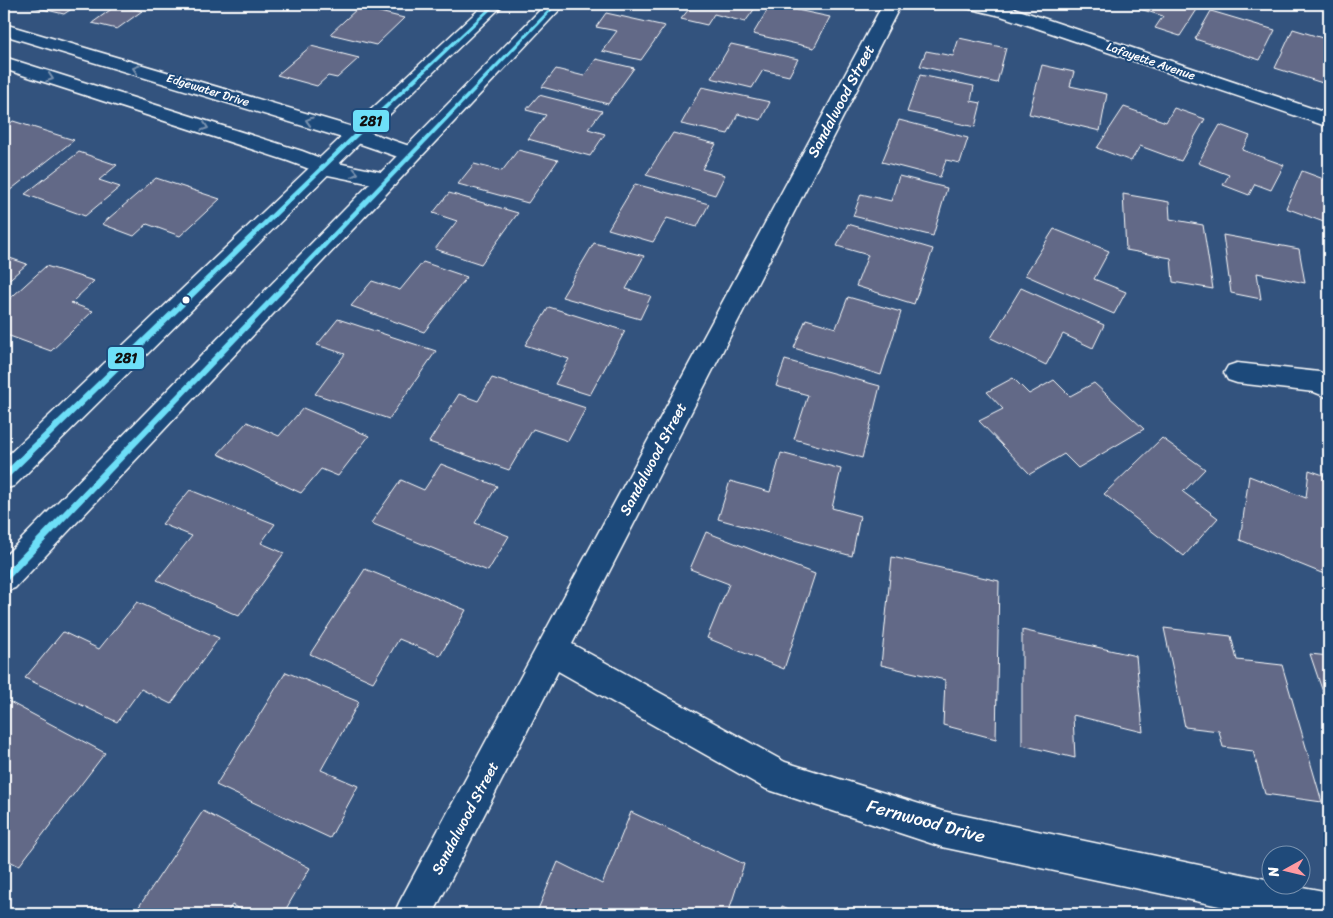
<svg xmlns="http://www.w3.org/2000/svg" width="1333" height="918" font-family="Sriracha,sans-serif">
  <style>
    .building { fill: #626987; stroke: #fff }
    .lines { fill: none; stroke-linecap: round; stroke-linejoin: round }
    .minor-casing { stroke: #fff; stroke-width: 3 }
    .tertiary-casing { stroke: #fff; stroke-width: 3 }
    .secondary-casing { stroke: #fff; stroke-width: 3 }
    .minor { fill: #1f4a7a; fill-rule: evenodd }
    .tertiary { fill: #1f4a7a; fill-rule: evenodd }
    .secondary { fill: #1f4a7a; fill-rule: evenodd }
    .bus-1-casing { stroke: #1f4a7a; stroke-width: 3 }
    .bus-1 { fill: #6ddff8; fill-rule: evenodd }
    .oneway { stroke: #7992af }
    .bus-dot { fill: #fff; stroke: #1f4a7a; stroke-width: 2 }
    .labels { text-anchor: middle; stroke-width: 4; stroke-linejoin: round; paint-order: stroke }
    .far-street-label { font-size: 12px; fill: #fff; stroke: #1f4a7a }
    .street-label { font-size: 15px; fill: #fff; stroke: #1f4a7a }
    .near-street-label { font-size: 18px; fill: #fff; stroke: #1f4a7a }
    .line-badge { stroke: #1f4a7a; stroke-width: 2 }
    .pale-badge-label { font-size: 14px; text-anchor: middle; font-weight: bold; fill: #111 }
  </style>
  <rect width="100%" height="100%" fill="#33537e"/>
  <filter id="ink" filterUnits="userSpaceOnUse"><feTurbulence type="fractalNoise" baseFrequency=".02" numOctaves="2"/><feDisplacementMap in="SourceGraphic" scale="10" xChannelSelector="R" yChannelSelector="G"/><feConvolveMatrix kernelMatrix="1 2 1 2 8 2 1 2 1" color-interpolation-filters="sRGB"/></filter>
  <g filter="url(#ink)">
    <!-- building -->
    <g class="building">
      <path d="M21,4H79L64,14Z"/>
      <path d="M693,4H758L745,22L714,14L707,25L681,19Z"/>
      <path d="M771,4H801L797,10L830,17L814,48L753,34Z"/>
      <path d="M1131,4H1197L1200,5L1180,36L1155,28L1163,16L1130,6Z"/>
      <path d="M117,5L142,11L117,29L92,23Z"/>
      <path d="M359,7L404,18L376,45L330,34Z"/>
      <path d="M1211,11L1275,30L1260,60L1195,39Z"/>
      <path d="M606,13L665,26L641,60L602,51L617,31L596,27Z"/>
      <path d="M1293,29L1329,40V85L1275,68Z"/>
      <path d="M959,38L1006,48L997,83L920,66L926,51L953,56Z"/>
      <path d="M731,44L798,59L789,76L763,70L752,88L711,78Z"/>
      <path d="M311,46L359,58L337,78L328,76L317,86L277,75Z"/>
      <path d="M596,59L634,68L608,104L542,87L556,69L584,76Z"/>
      <path d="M1042,65L1074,72L1070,86L1107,94L1100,131L1029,114Z"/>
      <path d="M920,75L974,86L971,101L981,103L975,127L907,112Z"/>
      <path d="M702,87L770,102L761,120L738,114L728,134L681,124Z"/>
      <path d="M539,95L602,111L588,129L605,134L590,156L528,139L546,115L526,110Z"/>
      <path d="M1124,107L1166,122L1174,108L1205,119L1181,161L1140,146L1131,161L1097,148Z"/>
      <path d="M899,120L968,138L960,163L946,160L940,177L882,162Z"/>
      <path d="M13,121L74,140L4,195V128Z"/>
      <path d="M1220,125L1250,136L1242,150L1284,165L1271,190L1255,184L1249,195L1223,185L1229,175L1198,163Z"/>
      <path d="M673,133L716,144L702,169L725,175L715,195L646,175Z"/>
      <path d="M518,150L558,160L528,203L458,184L474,164L502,171Z"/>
      <path d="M79,152L117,165L99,180L120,187L85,216L25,194Z"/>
      <path d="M1302,171L1329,181V224L1286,208Z"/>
      <path d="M899,176L947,188L933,236L853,216L861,194L891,201Z"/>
      <path d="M156,178L220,199L180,236L147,224L134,236L102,224Z"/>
      <path d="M635,184L709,204L697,227L667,218L653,242L608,229Z"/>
      <path d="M449,193L518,213L481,264L435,249L457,221L433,213Z"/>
      <path d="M1123,194L1169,202L1170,219L1203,225L1213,289L1173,282L1171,258L1126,250Z"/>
      <path d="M848,224L933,249L914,304L856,286L868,255L837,246Z"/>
      <path d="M1054,229L1109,251L1094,279L1126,292L1114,314L1025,275Z"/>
      <path d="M1223,235L1299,249L1305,283L1257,273L1261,299L1231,293Z"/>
      <path d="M594,243L644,256L626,289L651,296L640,319L562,297Z"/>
      <path d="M4,256L27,264L4,284Z"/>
      <path d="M423,262L467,277L424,332L351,306L372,281L400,290Z"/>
      <path d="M46,266L94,281L71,303L93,311L51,351L4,334V304Z"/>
      <path d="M1021,288L1104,325L1093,348L1063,334L1046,365L991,338Z"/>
      <path d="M848,297L901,312L881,375L794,348L806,319L836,328Z"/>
      <path d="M549,307L625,331L590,395L555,384L569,359L525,345Z"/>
      <path d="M338,319L436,351L389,419L315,394L345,354L317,345Z"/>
      <path d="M785,360L880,386L862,458L794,439L808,395L776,386Z"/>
      <path d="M492,378L586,408L568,441L533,429L509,470L429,442L459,394L478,401Z"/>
      <path d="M1013,378L1029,394L1054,380L1070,396L1094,383L1144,429L1078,468L1064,454L1030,474L979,421L1003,409L987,392Z"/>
      <path d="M303,408L369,436L338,476L321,469L301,493L218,454L247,422L279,436Z"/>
      <path d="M1162,438L1205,469L1183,492L1218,518L1184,556L1104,494Z"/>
      <path d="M781,453L841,469L832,508L860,516L852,556L718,519L730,481L770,492Z"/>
      <path d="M441,464L497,486L475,523L509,536L488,571L371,523L401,480L424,490Z"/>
      <path d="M1309,470L1329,477V576L1240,540L1249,476L1306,498Z"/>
      <path d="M190,490L275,524L261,543L284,553L239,616L157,580L192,536L162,524Z"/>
      <path d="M706,532L815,574L784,669L707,638L729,584L690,569Z"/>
      <path d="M892,557L999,581L996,739L943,725L945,680L881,665Z"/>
      <path d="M365,569L466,610L440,656L399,639L373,682L310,654Z"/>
      <path d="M137,602L219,638L171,704L141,689L117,722L25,678L63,632L99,649Z"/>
      <path d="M1164,628L1231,636L1237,660L1282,665L1322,802L1265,794L1253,751L1223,747L1219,731L1185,727Z"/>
      <path d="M1022,630L1136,656L1143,732L1073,715L1075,758L1022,745Z"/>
      <path d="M1310,654L1329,656V710Z"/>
      <path d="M286,672L359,702L321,770L358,786L330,838L216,785Z"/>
      <path d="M6,700L105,753L19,866L4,858V703Z"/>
      <path d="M203,811L310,868L283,914H248L232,905L226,914H134Z"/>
      <path d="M631,812L744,864L728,914H536L558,862L602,884Z"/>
      <path d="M782,906L800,914H780Z"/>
    </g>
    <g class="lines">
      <defs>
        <g id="minor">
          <path d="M883,4H901L572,644L785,762L942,811L1270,880V886H1297L1329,892V914H1257L942,847L766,789L558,671L433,914H394L400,901Z"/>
          <path d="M1237,363L1319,372L1328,375L1329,398L1314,392L1237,383L1228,380L1224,373L1228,366Z"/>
        </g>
        <g id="tertiary">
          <path d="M964,4H994L1013,8L1329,114V127L1001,16L967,8Z"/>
          <path d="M4,24L363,130L418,149L421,154L418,159L411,161L404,159L349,140L4,35Z"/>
          <path d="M4,57L302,151L328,161L395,175L398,180L395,185L387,187L323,174L288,161L4,69Z"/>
        </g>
        <g id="secondary">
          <path d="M485,4H504L363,140L14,486L4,489V459L349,130Z"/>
          <path d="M546,4H565L15,588L4,592V557Z"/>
        </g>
      </defs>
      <!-- minor casing -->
      <use href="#minor" class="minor-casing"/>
      <!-- tertiary casing -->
      <use href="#tertiary" class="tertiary-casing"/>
      <!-- secondary casing -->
      <use href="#secondary" class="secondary-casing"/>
      <!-- minor -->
      <use href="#minor" class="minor"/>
      <!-- tertiary -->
      <use href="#tertiary" class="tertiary"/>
      <!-- secondary -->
      <use href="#secondary" class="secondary"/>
      <defs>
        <g id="bus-1">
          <path d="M493,4H497L358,136L7,479L4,480V472L354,134Z"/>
          <path d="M554,4H558L7,581L4,582V573Z"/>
        </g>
      </defs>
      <!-- bus-1 casing -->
      <use href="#bus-1" class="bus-1-casing"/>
      <!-- bus-1 -->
      <use href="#bus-1" class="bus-1"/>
    </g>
    <!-- one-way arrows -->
    <defs><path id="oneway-chevron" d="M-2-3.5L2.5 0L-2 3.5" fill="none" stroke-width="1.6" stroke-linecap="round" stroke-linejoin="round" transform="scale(1.25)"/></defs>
    <g class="oneway">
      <use href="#oneway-chevron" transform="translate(136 69) rotate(-163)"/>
      <use href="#oneway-chevron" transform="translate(50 78) rotate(18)"/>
      <use href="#oneway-chevron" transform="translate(309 121) rotate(-163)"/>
      <use href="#oneway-chevron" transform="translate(205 127) rotate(18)"/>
      <use href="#oneway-chevron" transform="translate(355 173) rotate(12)"/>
    </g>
  </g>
  <!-- markers -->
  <circle class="bus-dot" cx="186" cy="300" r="4.5"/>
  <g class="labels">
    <!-- far-street labels -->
    <g class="far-street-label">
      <text transform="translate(1151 61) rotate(19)" y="4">Lafayette Avenue</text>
      <text transform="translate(208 90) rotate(17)" y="4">Edgewater Drive</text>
    </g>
    <!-- street labels -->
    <g class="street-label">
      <text transform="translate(841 101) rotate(-62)" y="5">Sandalwood Street</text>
      <text transform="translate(653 459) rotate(-62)" y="5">Sandalwood Street</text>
      <text transform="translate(465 818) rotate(-62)" y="5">Sandalwood Street</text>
    </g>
    <!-- near-street labels -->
    <g class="near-street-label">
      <text transform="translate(926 821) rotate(15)" y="6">Fernwood Drive</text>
    </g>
  </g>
  <g class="line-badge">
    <rect x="352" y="109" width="38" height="24" rx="5" fill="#6ddff8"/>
    <rect x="107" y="346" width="38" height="24" rx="5" fill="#6ddff8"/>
  </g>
  <g class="pale-badge-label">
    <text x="371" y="126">281</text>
    <text x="126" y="363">281</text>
  </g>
  <!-- margin -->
  <rect width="1333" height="918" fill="none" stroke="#1f4a7a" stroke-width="20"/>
  <rect x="10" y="10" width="1313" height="898" fill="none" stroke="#fff" stroke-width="2" filter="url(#ink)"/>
  <!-- north arrow -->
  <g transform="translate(1286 870) rotate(262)"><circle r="24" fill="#1f4a7a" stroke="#7992af"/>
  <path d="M0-4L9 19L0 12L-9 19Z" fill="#ff9aa2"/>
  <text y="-8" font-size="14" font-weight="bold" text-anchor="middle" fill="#ffffff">N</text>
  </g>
</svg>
